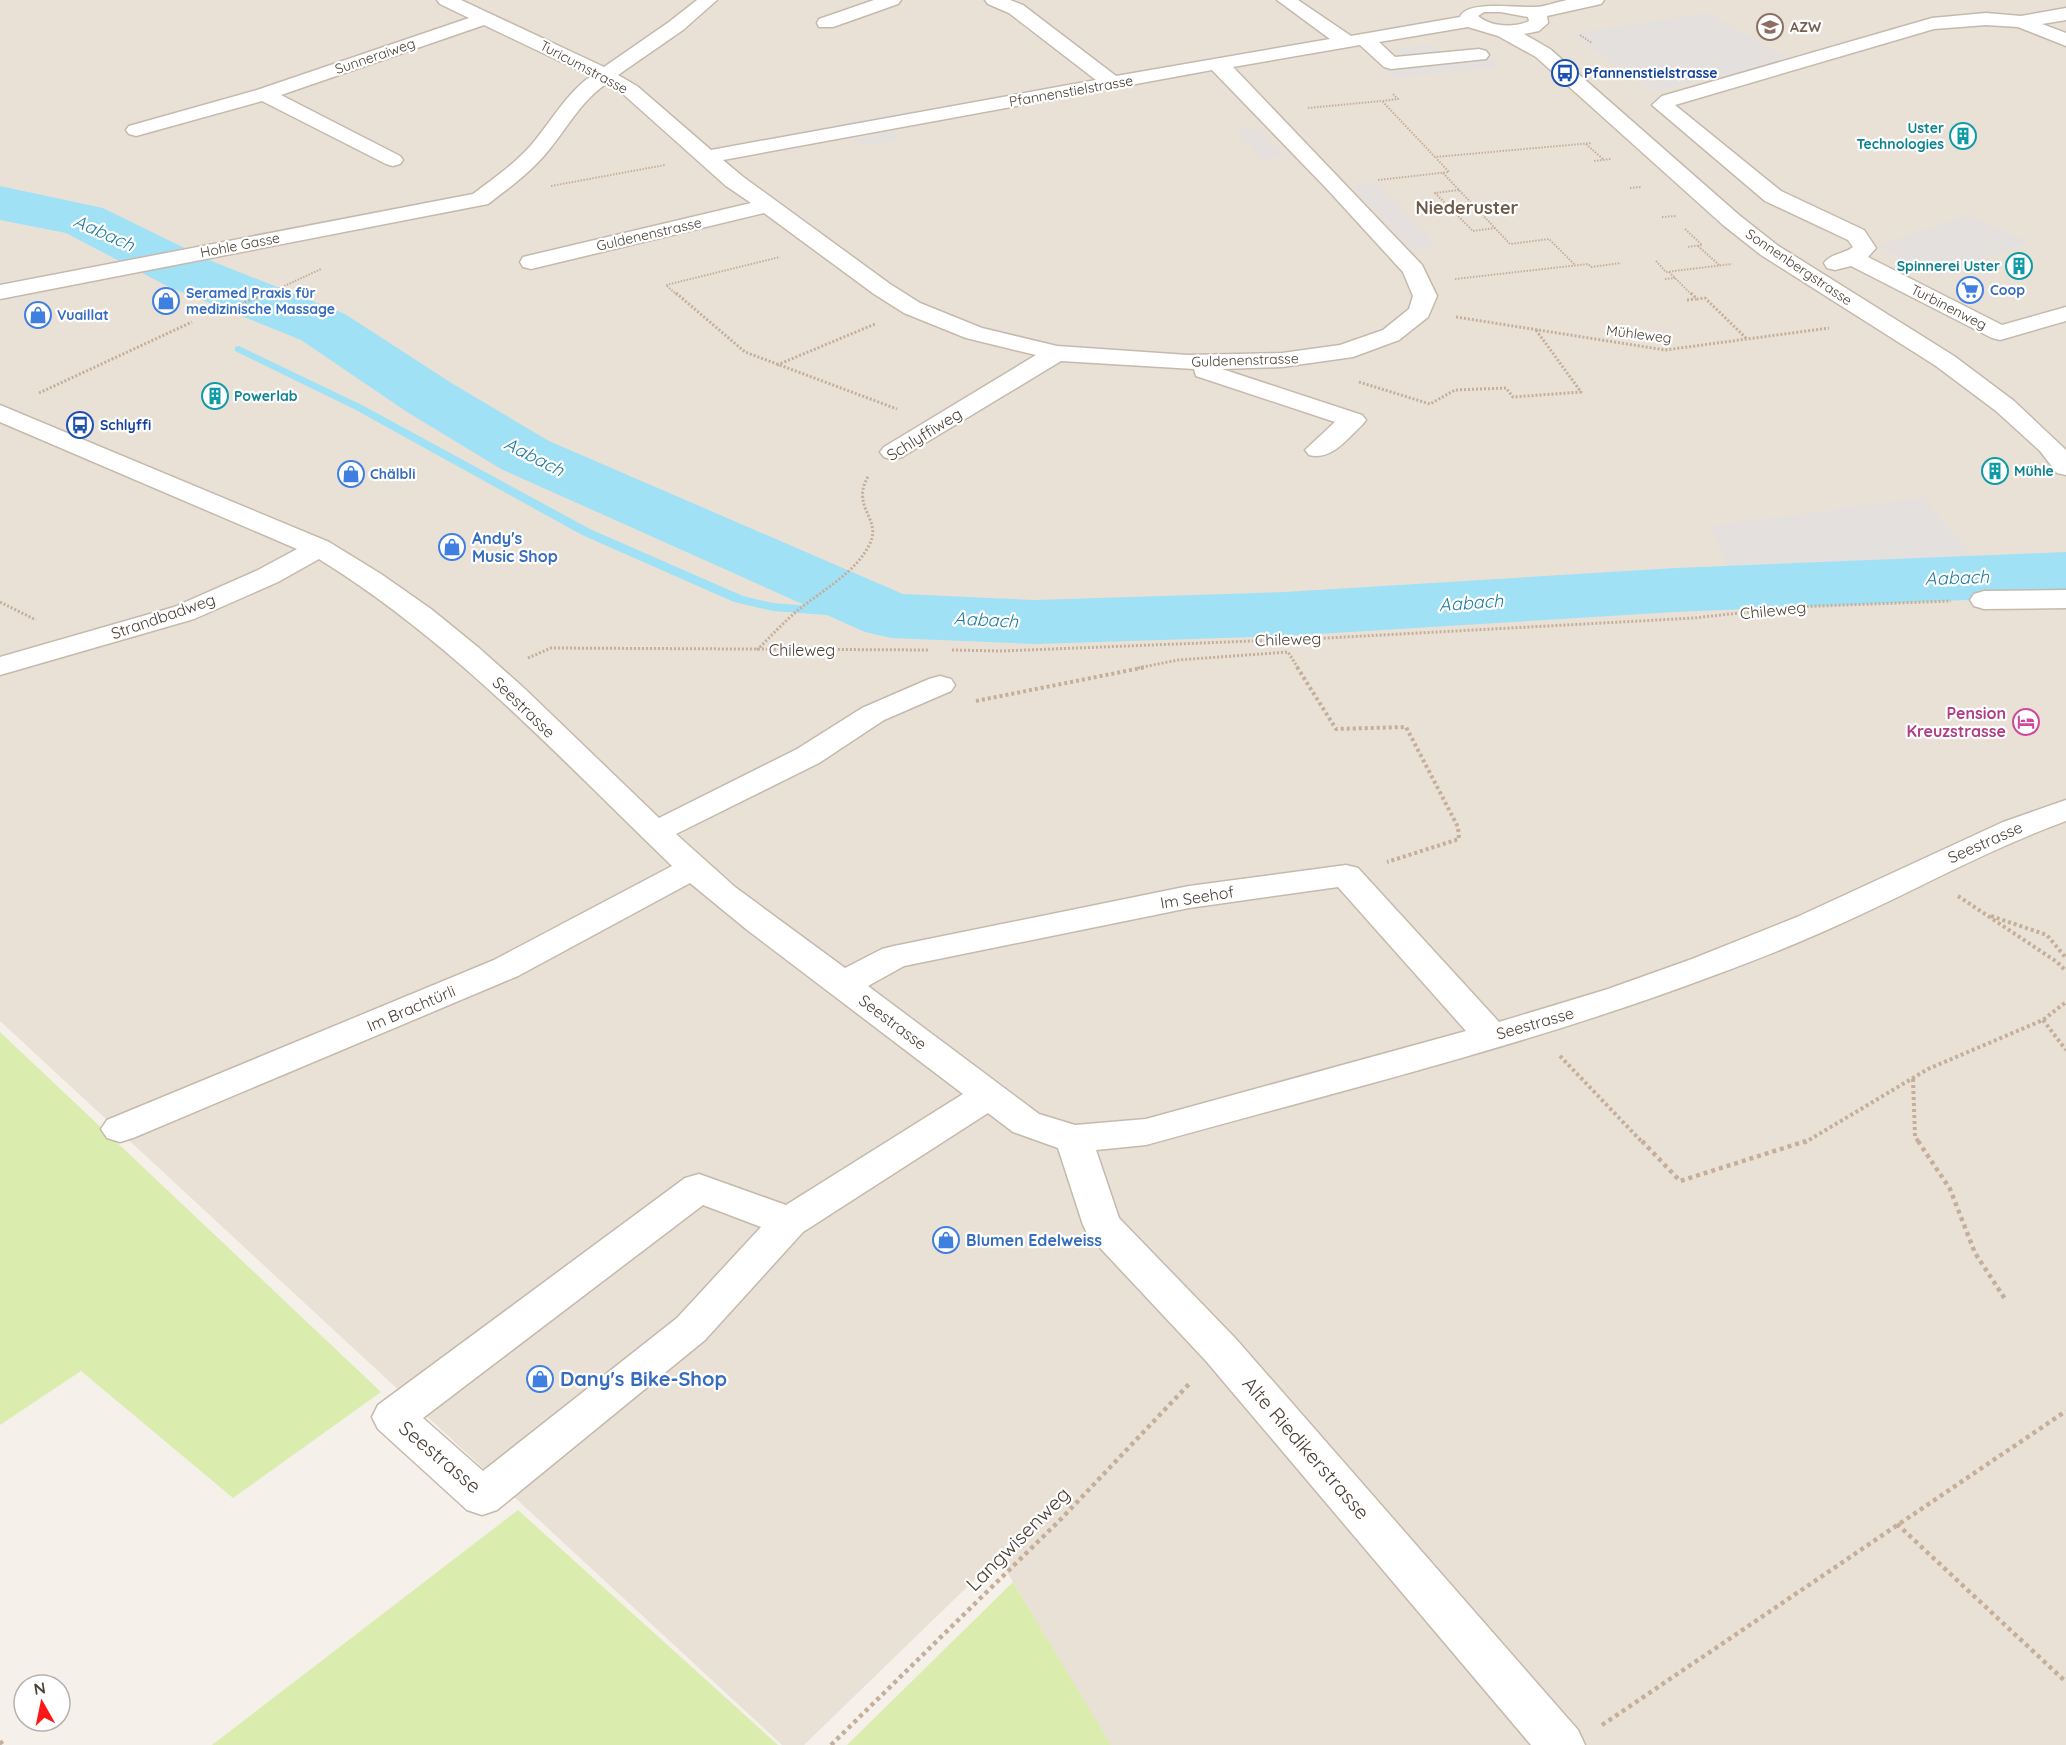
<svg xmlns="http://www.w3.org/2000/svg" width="2066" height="1745" font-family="Quicksand,sans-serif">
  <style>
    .residential { fill: #eae1d6 }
    .green { fill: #daedae }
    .parking { fill: #e4e0dd }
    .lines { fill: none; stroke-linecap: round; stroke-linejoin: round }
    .stream { fill: #a1e1f6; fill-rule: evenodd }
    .river { fill: #a1e1f6; fill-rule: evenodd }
    .minor-casing { stroke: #c5b9ad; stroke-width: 3 }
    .path-far3 { stroke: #c5af9a; stroke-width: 2; stroke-dasharray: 1.5 1.5; stroke-linecap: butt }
    .path-far2 { stroke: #c5af9a; stroke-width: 3; stroke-dasharray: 2 2; stroke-linecap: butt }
    .path-far1 { stroke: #c5af9a; stroke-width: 4; stroke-dasharray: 3 3; stroke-linecap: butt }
    .path { stroke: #c5af9a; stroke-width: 4.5; stroke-dasharray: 4 4; stroke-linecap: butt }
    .minor { fill: #fff; fill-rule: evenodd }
    .labels { text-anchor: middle; stroke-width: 4.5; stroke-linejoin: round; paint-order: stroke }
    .far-education-label { font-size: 14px; font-weight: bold; fill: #785e54; stroke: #fff; text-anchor: start }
    .far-street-label { font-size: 14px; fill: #4a3f36; stroke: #fff }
    .far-transit-label { font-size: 14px; font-weight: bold; fill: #164399; stroke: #fff; text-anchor: start }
    .far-culture-label { font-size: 14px; font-weight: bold; fill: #0d838f; stroke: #fff; text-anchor: end }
    .far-shop-label { font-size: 14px; font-weight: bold; fill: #366cbe; stroke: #fff; text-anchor: start }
    .street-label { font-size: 16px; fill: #4a3f36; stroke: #fff }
    .shop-label { font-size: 16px; font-weight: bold; fill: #366cbe; stroke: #fff; text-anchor: start }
    .hotel-label { font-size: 16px; font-weight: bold; fill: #b23c85; stroke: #fff; text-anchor: end }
    .far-district-label { font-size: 18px; font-weight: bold; fill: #6e5b4c; stroke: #fff }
    .water-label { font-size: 18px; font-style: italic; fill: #217c9d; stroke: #fff }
    .near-shop-label { font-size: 20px; font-weight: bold; fill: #366cbe; stroke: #fff; text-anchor: start }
    .near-street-label { font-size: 20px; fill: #4a3f36; stroke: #fff }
  </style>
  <rect width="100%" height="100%" fill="#f5f0e9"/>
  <!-- residential -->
  <path class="residential" d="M0,0H2066V1745H1110L998,1557L804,1745H782L0,1021Z"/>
  <!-- green -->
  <g class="green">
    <path d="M0,1032L381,1392L233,1498L81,1371L0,1425Z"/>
    <path d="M518,1510L778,1745H212Z"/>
    <path d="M1013,1582L1111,1745H847Z"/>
  </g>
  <!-- parking -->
  <g class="parking">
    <path d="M1707,12L1794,61L1654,91L1571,34Z"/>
    <path d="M1433,45L1440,51L1478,48L1499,67L1394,78L1374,58L1401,55L1395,48Z"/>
    <path d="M910,110L915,114L763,143L759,139Z"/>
    <path d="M1258,128L1286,157L1262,160L1235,130Z"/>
    <path d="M893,131L901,139L862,146L854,139Z"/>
    <path d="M1377,183L1438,247L1412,250L1352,186Z"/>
    <path d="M1967,215L2031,242L1939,275L1876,246Z"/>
    <path d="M1923,497L1974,557L1729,570L1711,526Z"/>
  </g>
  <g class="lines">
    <!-- stream -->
    <g class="stream">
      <path d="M136,243L141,246L145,270L140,273L135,270L131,246Z"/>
      <path d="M239,346L362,405L590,529L743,596L773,603L891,612L898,616L891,620L773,611L734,602L582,535L354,409L235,351V347Z"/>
    </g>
    <!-- river -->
    <path class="river" d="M0,186L103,208L209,260L345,314L453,384L549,441L903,594L1035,600L1285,592L1675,568L2066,552V596L1675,612L1285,636L1035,644L891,638L865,632L501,469L407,412L301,340L167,286L66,233L0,220Z"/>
    <defs>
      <g id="minor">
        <path d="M437,0H461L604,67L669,22L697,0H717L683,30L618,75L637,86L711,150L1096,80L1009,13L988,4L985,0H1010L1023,5L1116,76L1330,39L1277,0H1298L1351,36L1460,17C1466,0 1516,8 1535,7C1545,7 1556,2 1567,0C1579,0 1592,0 1604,0L1601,4L1547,16L1548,23L1539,31L1524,34L1550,49L1739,215L1777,245L1954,356L2014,401L2066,450V475L2057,473L2040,451L1996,411L1936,366L1761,255L1723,225L1536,57L1498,36L1468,27L1379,42L1395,57L1479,49L1486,51L1489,55L1486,59L1391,69L1384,67L1360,45L1233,67L1422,265L1437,296L1428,317L1399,340L1353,357L1282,367L1222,369L1362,415L1366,420L1362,425C1347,439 1331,461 1309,455L1305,450L1335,422L1196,376L1194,369L1061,361L902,457L893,460L884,457L880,452L884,447L1036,355L966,338L904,313L874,294L764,213L531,269L523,267L520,262L523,257L751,203L726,186L623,94L606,84C581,101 567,128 548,151C531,172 509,188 488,204L0,299V285L473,194C494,178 516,163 533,143C552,120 567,93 591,76L484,25L281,95L400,156L403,160L400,164L393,166L386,164L262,101L136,136L129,134L126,130L129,126L257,90L469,18L440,4ZM1484,12H1501L1528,17L1529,21C1514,28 1491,27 1478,16ZM1212,70L1327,189L1403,272L1413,296L1409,309L1383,330L1340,345L1282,353L1188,355L1057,346L982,328L920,303L890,284L742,176L723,160Z"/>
        <path d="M874,0H901L898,4L833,27H819L817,23L819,19Z"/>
        <path d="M2066,8V20L2042,24L2066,33V46L2018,27L1986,25L1934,29L1675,105L1781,191L1864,230L1876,248L1868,257L2002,325L2066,307V321L2000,340L1992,338L1851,266L1835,270L1827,268L1824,263C1830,254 1844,254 1853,247L1848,240L1765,201L1652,105L1662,96L1932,18L1986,13L2021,16Z"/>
        <path d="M0,405L329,542L381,574L431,609L479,648L525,689L659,818L797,749L862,708L929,679L940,676L951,679L955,685L951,691L884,720L819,763L676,834L735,887L845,968L882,949L894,946L1189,886L1346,865L1358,868L1499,1022L1608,989L1692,959L1797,917L2003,822L2066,800V821C1981,852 1903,897 1820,933C1786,948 1751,962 1715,975C1530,1045 1336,1092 1146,1145L1096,1150L1119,1218L1236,1339L1578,1730L1585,1745H1531L1206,1361L1088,1235L1083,1225L1058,1148L1013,1132L988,1113L803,1232L705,1340L497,1510L482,1515L467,1510L378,1429L372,1417L378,1405L685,1178L699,1174L786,1205L963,1094L746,929L690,883L518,976L133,1138L120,1142L107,1138L101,1129L107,1120L494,960L672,866C559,757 453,642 319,559L278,582L194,619L0,675V657L174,607L258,570L297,549L0,422ZM1338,887L1466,1031L1146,1119L1075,1125L1039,1114L868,986L904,966L1189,908ZM703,1205L761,1227L677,1318L483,1471L423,1418Z"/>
        <path d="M2066,590V608L1984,609L1974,606L1970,600L1974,594L1984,591Z"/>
      </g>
    </defs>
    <!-- minor casing -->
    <use href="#minor" class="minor-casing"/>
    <!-- path-far3 -->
    <g class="path-far3">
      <path d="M1580,35L1592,43"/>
      <path d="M1393,94L1398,99L1382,101L1435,157L1592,143"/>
      <path d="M1308,108L1381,101"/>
      <path d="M1586,144L1603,159"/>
      <path d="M1594,161L1611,159"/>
      <path d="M1443,173L1510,244L1549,239L1575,265"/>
      <path d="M1378,180L1449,172L1436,158"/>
      <path d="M551,186L665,165"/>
      <path d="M1630,188L1641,187"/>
      <path d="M1459,190L1435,193L1473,231L1495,228"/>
      <path d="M1662,217L1676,216"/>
      <path d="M1685,229L1702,245L1687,247"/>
      <path d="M1698,246L1719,265"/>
      <path d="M1656,261L1666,272L1732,264"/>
      <path d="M1669,272L1692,295"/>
      <path d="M1455,279L1588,264L1591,267L1621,263"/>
      <path d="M1665,279L1675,278"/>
      <path d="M265,295L321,269"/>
      <path d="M677,295L666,285L780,257"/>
    </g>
    <!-- path-far2 -->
    <g class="path-far2">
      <path d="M676,293L745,352L897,409"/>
      <path d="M1691,293L1697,299L1705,298L1747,339"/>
      <path d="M1687,300L1696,299"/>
      <path d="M237,305L269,293"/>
      <path d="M1456,317L1665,350L1829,328"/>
      <path d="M777,365L875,324"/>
      <path d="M1359,382L1430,404L1455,390L1506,388L1513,397L1581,392L1536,330"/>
      <path d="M39,393L192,322"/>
      <path d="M0,602L36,620"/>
      <path d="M757,650C770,637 783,623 797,611C821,591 859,571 871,541C880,517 850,506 869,475"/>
      <path d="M952,650L1002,651L1327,638L1694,618L1793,607L1951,601"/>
      <path d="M528,658L551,648L930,650"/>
      <path d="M1138,668L1178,660L1288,652L1298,668"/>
    </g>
    <!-- path-far1 -->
    <g class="path-far1">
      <path d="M1297,667L1336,729L1406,727L1458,827L1459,839L1387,862"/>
      <path d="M976,701L1146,667"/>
      <path d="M1958,896L2057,962L2066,971"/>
      <path d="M1991,916L2047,935L2066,958"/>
      <path d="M2043,1020L2066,1050"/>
      <path d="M1560,1056L1643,1143"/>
      <path d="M1913,1079L1915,1136L1919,1143"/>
      <path d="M1804,1143L1928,1069L2043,1020L2066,1002"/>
    </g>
    <!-- path -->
    <g class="path">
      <path d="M1642,1141L1680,1181L1806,1141"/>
      <path d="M1918,1141L1950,1189L1975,1253L2005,1299"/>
      <path d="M1897,1524L2066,1682"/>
      <path d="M1602,1725L2066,1411"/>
      <path d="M0,1741L3,1745"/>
      <path d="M831,1745L1061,1519L1190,1383"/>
    </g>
    <!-- minor -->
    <use href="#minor" class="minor"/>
  </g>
  <!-- icons -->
  <defs>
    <symbol id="school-ring" viewBox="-11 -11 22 22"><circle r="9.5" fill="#fff" stroke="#8d6e63" stroke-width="1.5"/><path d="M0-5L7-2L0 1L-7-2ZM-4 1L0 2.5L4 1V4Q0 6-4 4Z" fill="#8d6e63"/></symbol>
    <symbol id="bus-ring" viewBox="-11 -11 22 22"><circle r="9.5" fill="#fff" stroke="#1a4fb4" stroke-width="1.5"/><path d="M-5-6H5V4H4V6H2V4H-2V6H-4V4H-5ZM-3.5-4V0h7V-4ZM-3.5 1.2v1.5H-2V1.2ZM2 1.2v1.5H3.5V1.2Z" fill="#1a4fb4"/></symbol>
    <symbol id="building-ring" viewBox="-11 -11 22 22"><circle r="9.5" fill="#fff" stroke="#0f9aa8" stroke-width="1.5"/><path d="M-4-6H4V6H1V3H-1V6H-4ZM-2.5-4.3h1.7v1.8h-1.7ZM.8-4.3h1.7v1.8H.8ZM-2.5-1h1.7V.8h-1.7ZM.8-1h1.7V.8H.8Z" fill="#0f9aa8"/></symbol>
    <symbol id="supermarket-ring" viewBox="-11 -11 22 22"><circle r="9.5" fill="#fff" stroke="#3f7fe0" stroke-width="1.5"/><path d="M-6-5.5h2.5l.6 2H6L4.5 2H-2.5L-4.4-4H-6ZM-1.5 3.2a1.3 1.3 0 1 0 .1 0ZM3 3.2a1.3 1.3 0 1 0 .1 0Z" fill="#3f7fe0"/></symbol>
    <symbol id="shop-ring" viewBox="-11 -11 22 22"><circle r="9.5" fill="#fff" stroke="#3f7fe0" stroke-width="1.5"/><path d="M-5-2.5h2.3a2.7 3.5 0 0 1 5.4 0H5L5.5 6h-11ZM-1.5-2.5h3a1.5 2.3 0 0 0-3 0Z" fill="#3f7fe0"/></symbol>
    <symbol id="hotel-ring" viewBox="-11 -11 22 22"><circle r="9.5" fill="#fff" stroke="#d1479c" stroke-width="1.5"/><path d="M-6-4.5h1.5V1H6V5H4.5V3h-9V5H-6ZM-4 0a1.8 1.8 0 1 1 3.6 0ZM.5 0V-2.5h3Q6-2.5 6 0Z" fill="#d1479c"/></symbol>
  </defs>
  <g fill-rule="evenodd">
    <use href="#school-ring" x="1755" y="12" width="30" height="30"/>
    <use href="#bus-ring" x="1550" y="58" width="30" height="30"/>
    <use href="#building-ring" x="1948" y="121" width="30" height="30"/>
    <use href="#building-ring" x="2004" y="251" width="30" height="30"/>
    <use href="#supermarket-ring" x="1955" y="275" width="30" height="30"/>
    <use href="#shop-ring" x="151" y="286" width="30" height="30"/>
    <use href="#shop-ring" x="23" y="300" width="30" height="30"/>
    <use href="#building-ring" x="200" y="381" width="30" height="30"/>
    <use href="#bus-ring" x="65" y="410" width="30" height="30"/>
    <use href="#building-ring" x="1980" y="456" width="30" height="30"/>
    <use href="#shop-ring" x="336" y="459" width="30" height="30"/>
    <use href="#shop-ring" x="437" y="532" width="30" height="30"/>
    <use href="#hotel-ring" x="2011" y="707" width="30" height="30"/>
    <use href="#shop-ring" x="931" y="1225" width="30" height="30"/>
    <use href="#shop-ring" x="525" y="1364" width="30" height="30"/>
  </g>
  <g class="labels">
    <!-- far-education labels -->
    <g class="far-education-label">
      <text x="1790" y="32">AZW</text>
    </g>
    <!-- far-street labels -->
    <g class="far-street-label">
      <text transform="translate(375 56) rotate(-19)" y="5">Sunneraiweg</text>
      <text transform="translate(584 67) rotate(28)" y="5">Turicumstrasse</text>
      <text transform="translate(1071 91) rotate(-10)" y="5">Pfannenstielstrasse</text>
      <text transform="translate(649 234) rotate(-13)" y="5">Guldenenstrasse</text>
      <text transform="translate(240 245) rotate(-11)" y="5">Hohle Gasse</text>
      <text transform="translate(1799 267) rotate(34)" y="5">Sonnenbergstrasse</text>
      <text transform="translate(1949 307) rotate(27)" y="5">Turbinenweg</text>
      <text transform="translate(1639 334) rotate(7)" y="5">Mühleweg</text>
      <text transform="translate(1245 360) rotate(-2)" y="5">Guldenenstrasse</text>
    </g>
    <!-- far-transit labels -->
    <g class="far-transit-label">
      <text x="1584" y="78">Pfannenstielstrasse</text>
      <text x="100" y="430">Schlyffi</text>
    </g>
    <!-- far-culture labels -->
    <g class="far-culture-label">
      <text x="1944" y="133">Uster<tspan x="1944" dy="16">Technologies</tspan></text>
      <text x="2000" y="271">Spinnerei Uster</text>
      <text x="234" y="401" text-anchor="start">Powerlab</text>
      <text x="2014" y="476" text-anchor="start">Mühle</text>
    </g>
    <!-- far-shop labels -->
    <g class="far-shop-label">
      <text x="1990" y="295">Coop</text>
      <text x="186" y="298">Seramed Praxis für<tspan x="186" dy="16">medizinische Massage</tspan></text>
      <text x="57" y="320">Vuaillat</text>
      <text x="370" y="479">Chälbli</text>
    </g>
    <!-- street labels -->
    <g class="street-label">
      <text transform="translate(924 434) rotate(-32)" y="6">Schlyffiweg</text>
      <text transform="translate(1773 610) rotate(-6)" y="6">Chileweg</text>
      <text transform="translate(163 616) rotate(-19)" y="6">Strandbadweg</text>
      <text transform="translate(1288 639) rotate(-2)" y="6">Chileweg</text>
      <text x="802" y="656">Chileweg</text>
      <text transform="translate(524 707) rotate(44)" y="6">Seestrasse</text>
      <text transform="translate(1985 842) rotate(-24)" y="6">Seestrasse</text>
      <text transform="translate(1197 897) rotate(-9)" y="6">Im Seehof</text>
      <text transform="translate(411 1008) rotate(-23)" y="6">Im Brachtürli</text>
      <text transform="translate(893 1022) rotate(37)" y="6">Seestrasse</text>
      <text transform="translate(1535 1023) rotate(-16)" y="6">Seestrasse</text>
    </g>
    <!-- shop labels -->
    <g class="shop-label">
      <text x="472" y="544">Andy's<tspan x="472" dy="18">Music Shop</tspan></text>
      <text x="966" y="1246">Blumen Edelweiss</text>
    </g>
    <!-- hotel labels -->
    <g class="hotel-label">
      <text x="2006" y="719">Pension<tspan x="2006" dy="18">Kreuzstrasse</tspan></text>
    </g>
    <!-- far-district labels -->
    <g class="far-district-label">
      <text x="1467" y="214">Niederuster</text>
    </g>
    <!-- water labels -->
    <g class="water-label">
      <text transform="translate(104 233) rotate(24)" y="6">Aabach</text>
      <text transform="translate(534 457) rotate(27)" y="6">Aabach</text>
      <text transform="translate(1957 578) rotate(-2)" y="6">Aabach</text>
      <text transform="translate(1471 603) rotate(-4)" y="6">Aabach</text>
      <text transform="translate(986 620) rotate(3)" y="6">Aabach</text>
    </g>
    <!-- near-shop labels -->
    <g class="near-shop-label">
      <text x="560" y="1386">Dany's Bike-Shop</text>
    </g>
    <!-- near-street labels -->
    <g class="near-street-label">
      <text transform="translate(1306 1448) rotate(49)" y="7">Alte Riedikerstrasse</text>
      <text transform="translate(440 1457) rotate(40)" y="7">Seestrasse</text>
      <text transform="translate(1018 1539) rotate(-45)" y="7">Langwisenweg</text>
    </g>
  </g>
  <!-- north arrow -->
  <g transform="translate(42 1703) rotate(351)"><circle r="28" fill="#ffffff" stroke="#b7b2af" stroke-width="1.5"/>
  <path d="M0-4.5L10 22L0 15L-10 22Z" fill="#ff1617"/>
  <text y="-9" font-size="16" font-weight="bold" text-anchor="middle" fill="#4a3f36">N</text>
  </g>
</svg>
